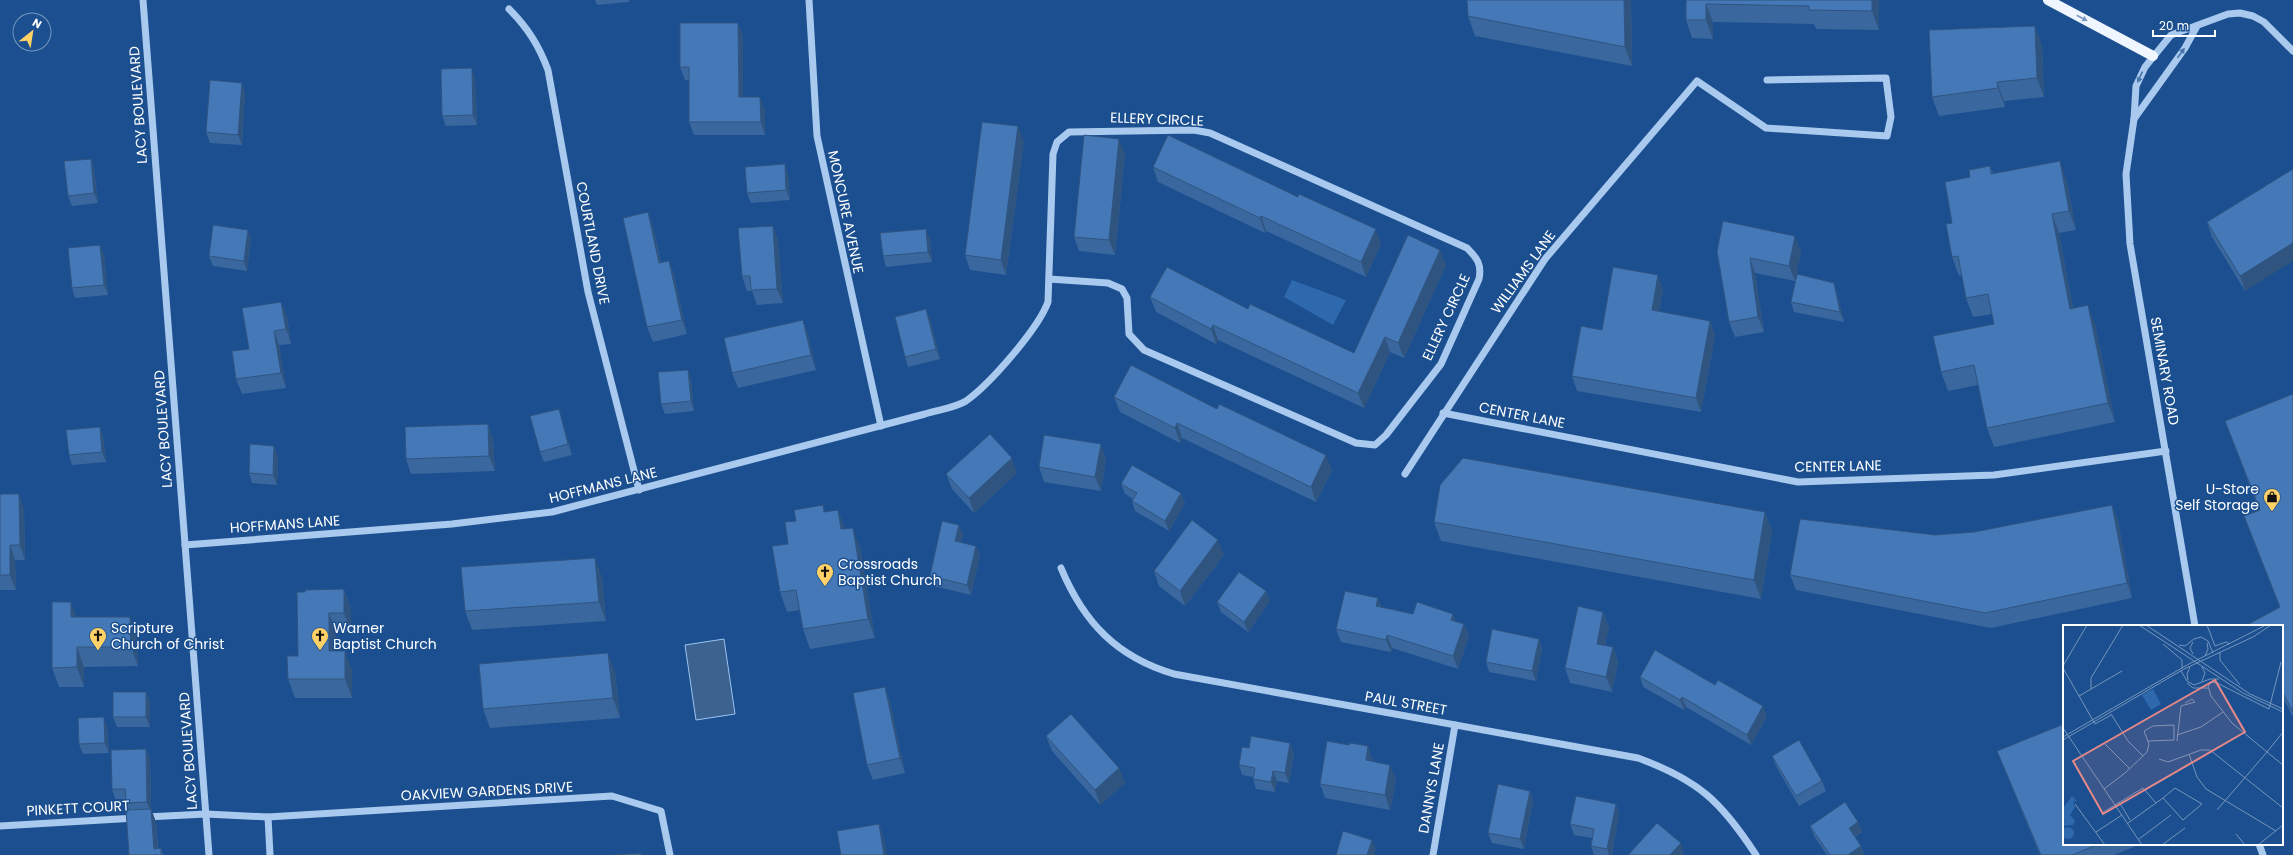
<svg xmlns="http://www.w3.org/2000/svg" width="2293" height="855" font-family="Poppins,sans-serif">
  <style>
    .green { fill: #2e69ad }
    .water { fill: #3c6290; stroke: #9cc4f0 }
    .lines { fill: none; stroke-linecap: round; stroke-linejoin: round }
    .minor { stroke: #a9c9ee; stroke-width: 7 }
    .major { stroke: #f0f6ff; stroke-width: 10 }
    .wall { fill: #3a679d }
    .shaded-wall { fill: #305480 }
    .building { fill: #4478b7; stroke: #305480 }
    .oneway { fill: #7b9ac1 }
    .oneway2 { fill: #4674ac }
    .labels { text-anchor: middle; stroke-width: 3; stroke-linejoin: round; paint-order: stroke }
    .street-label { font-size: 14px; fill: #fff; stroke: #1b4f8f }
    .poi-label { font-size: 14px; fill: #fff; stroke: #1b4f8f; text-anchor: start }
    .inset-road { fill: none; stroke: #7695bc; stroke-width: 1 }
    .view { fill: #e88989; fill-opacity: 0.15; stroke: #e88989; stroke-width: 2 }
    .inset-edge { fill: none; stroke: #fff; stroke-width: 2 }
  </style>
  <rect width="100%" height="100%" fill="#1b4f8f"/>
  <!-- green -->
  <path class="green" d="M1292,280L1346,300L1333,325L1284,297Z"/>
  <!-- water -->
  <path class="water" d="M724,639L735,714L696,720L685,645Z"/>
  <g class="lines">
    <!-- minor -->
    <g class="minor">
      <path d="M143,0L209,855"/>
      <path d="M809,0L817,136L881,426"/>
      <path d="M509,9C528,28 539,46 548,70L588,292L639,490"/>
      <path d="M2134,119L2185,48L2197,26"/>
      <path d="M1443,413L1798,482L1994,475L2166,451"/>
      <path d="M1405,474L1545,259L1697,81L1766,128L1887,136L1891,117L1886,78L1767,80"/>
      <path d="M185,545L452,524L552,512L925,414C937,410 955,408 966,401C990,384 1038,329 1048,302L1053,154L1057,142L1069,132L1194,130L1210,133L1467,248C1477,258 1482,264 1479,279L1441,364L1386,435L1375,445L1356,443L1144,350L1129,334L1127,298L1122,289L1108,283L1049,279"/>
      <path d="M1061,568C1084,623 1117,657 1174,674L1638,758C1698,780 1721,801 1756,855"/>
      <path d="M2195,626L2130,244L2126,174L2134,119L2136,86L2145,67L2171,35L2228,14L2240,13L2253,16L2264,22L2293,51"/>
      <path d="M146,817L206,814L268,817L612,796L661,811L670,855"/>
      <path d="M268,817L270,855"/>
      <path d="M0,826L136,818"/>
      <path d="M2259,844L2263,855"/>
      <path d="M1433,855L1455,725"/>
    </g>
    <!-- major -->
    <path class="major" d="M2048,0L2153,56"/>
  </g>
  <!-- wall -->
  <g class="wall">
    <path d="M595,0H629V2L597,5Z"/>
    <path d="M1467,0H1631L1632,66L1475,36L1468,16Z"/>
    <path d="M1686,0H1879V30L1816,29L1814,24L1713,22V39L1692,38L1686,20Z"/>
    <path d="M743,36V97L765,110V135H694L689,122V80H685L680,67Z"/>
    <path d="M2042,45L2044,97L2004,101L2005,107L1939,116L1932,97Z"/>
    <path d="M475,78L477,125L446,126L442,116Z"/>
    <path d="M245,93L242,145L210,143L206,132Z"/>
    <path d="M1024,141L1006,275L970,270L965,255Z"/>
    <path d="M1125,154L1115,255L1079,251L1074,237Z"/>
    <path d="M91,159L94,169L98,203L72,206L68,196Z"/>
    <path d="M1990,166L1993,173L2067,181L2076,230L2059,233L2073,308L2095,324L2115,422L1994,447L1987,428L1978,385L1948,391L1941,372L1994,324L1992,314L1973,317L1966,298L1962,275L1959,276L1952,257L1970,177Z"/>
    <path d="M1153,167L1381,244L1366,277L1266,231L1265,233L1158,182Z"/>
    <path d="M2293,169L2245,291L2212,237L2207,222Z"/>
    <path d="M788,174L790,200L751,203L747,193Z"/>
    <path d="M648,212L653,227L661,262L669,261L674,275L687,334L653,342L647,327Z"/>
    <path d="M773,226L778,241L783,303L757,305L752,291H747L742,276Z"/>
    <path d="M930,239L932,262L886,267L883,256Z"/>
    <path d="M251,240L247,271L213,266L209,256Z"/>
    <path d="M1717,251H1801L1795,281L1755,273L1764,332L1735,337L1729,322Z"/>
    <path d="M104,255L108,295L75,298L72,288Z"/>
    <path d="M1446,265L1404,358L1390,352L1364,408L1218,340L1216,344L1156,312L1150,297L1248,309L1354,353Z"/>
    <path d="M1663,289L1659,311L1710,321L1715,336L1701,412L1577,391L1572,376L1602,330Z"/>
    <path d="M1837,293L1844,322L1794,312L1791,302Z"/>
    <path d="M287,316L291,344L279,345L286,388L242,394L236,379L249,349Z"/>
    <path d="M930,319L940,359L908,367L905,357Z"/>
    <path d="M803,320L808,335L816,370L738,388L732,373Z"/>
    <path d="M688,370L691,380L694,411L665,414L661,404Z"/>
    <path d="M2293,394V717L2282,696V626L2280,608L2244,516L2259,510L2225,421Z"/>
    <path d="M1114,397L1217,409L1332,470L1316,502L1182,438L1180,443L1120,412Z"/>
    <path d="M562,419L572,455L544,462L540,452Z"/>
    <path d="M100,427L103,437L106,462L72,465L69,455Z"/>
    <path d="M493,439L495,471L411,474L406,459Z"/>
    <path d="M278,456L277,485L252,483L249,473Z"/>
    <path d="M1106,459L1101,491L1044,482L1039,467Z"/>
    <path d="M1017,473L974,513L952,489L946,474Z"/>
    <path d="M1121,484L1181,493L1185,503L1169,531L1135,511L1132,501L1133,499L1125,494Z"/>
    <path d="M0,494L24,509L25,560H15L16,590H0Z"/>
    <path d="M838,510L844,529L860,547L875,638L810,649L803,629L800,610L787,612L780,592L788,544L796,521L826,512Z"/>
    <path d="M1765,512L1772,532L1761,599L1441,541L1434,522Z"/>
    <path d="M2118,520L2132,598L1991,628L1796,590L1790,575Z"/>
    <path d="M963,535L961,543L980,556L971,595L933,586L930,576Z"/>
    <path d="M1224,555L1185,606L1159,586L1154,571Z"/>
    <path d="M602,577L606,621L472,630L465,611Z"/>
    <path d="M344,589L351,609V632H336V651L352,670V698H295L288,679L298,656L305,592Z"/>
    <path d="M1266,591L1270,601L1248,632L1221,612L1217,602Z"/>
    <path d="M1382,607L1413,614H1453L1455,621L1464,624L1469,636L1458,669L1392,648L1391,652L1341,642L1336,629Z"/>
    <path d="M1603,612L1609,627L1605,645L1613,647L1618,662L1612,692L1570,683L1565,668Z"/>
    <path d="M77,617L137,636L138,666L84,667V687H59L52,668Z"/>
    <path d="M1539,639L1542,649L1536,681L1489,672L1486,662Z"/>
    <path d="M615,672L620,718L490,728L483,709Z"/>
    <path d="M1640,677L1767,716L1751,745L1686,707L1684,710L1643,687Z"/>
    <path d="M885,687L890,702L905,773L873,780L867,765Z"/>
    <path d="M146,692L150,702V727H117L113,717Z"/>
    <path d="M107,727L109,753L83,754L79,744Z"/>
    <path d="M1046,736L1119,768L1125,783L1100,805L1052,751Z"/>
    <path d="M1290,743L1294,753L1289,783L1277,781L1275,792L1256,789L1253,779V777L1242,775L1239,765L1249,748Z"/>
    <path d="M1349,745L1368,746L1373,762L1396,780L1390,810L1325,798L1320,784Z"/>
    <path d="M146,749L150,759L151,809L156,822L158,849L161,848L163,855H129V810L126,803V799H115L112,789Z"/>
    <path d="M1997,751L2064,844H2141L2114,855H2040L2003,766Z"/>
    <path d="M1772,756L1822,781L1826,791L1799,806L1776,766Z"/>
    <path d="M1530,791L1533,801L1524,849L1492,843L1488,833Z"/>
    <path d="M1616,804L1619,814L1612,855H1594L1591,846L1592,838L1574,835L1570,824Z"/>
    <path d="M1858,822L1862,832L1855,837L1861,846L1864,855H1827L1814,836L1810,826Z"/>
  </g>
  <!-- shaded-wall -->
  <g class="shaded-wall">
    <path d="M1624,0H1631L1632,66L1625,47Z"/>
    <path d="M1872,0H1879V30L1872,11Z"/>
    <path d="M1706,4L1713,22V39L1706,20Z"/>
    <path d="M738,23L743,36V110L739,97Z"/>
    <path d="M2035,26L2042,45L2044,97L2037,78Z"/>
    <path d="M472,68L475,78L477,125L473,115Z"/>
    <path d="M1997,82L2004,101L2005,107L1998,88Z"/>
    <path d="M242,83L245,93L242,145L238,135Z"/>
    <path d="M760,97L765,110V135L761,122Z"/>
    <path d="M1018,126L1024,141L1006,275L1001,260Z"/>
    <path d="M1119,139L1125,154L1115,255L1109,240Z"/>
    <path d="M91,159L94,169L98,203L94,193Z"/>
    <path d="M2060,161L2067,181L2076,230L2069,211Z"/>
    <path d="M785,164L788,174L790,200L786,190Z"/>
    <path d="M648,212L653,227L664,278L659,263Z"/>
    <path d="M2052,214L2059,233L2077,328L2070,309Z"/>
    <path d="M1261,216L1266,231L1265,233L1260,218Z"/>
    <path d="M773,226L778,241L783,303L777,289Z"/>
    <path d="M926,229L930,239L932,262L928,252Z"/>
    <path d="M1376,229L1381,244L1366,277L1361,262Z"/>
    <path d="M248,230L251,240L247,271L244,261Z"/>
    <path d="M1795,236L1801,251L1795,281L1789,266Z"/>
    <path d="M2293,243V261L2245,291L2240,276Z"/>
    <path d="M100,245L104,255L108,295L104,285Z"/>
    <path d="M1440,250L1446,265L1404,358L1398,343Z"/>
    <path d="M1750,258L1755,273L1764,332L1758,317Z"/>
    <path d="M669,261L674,275L687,334L682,320Z"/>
    <path d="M1658,275L1663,289L1657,324L1652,310Z"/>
    <path d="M1834,283L1837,293L1844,322L1840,312Z"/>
    <path d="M281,302L287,316L291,344L286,329Z"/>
    <path d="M2088,305L2095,324L2115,422L2108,403Z"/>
    <path d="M926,309L930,319L940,359L936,349Z"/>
    <path d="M803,320L808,335L816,370L811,355Z"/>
    <path d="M1710,321L1715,336L1701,412L1696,398Z"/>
    <path d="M1213,325L1218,340L1216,344L1211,329Z"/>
    <path d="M274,331L279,345L286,388L281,373Z"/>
    <path d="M1385,337L1390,352L1364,408L1358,393Z"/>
    <path d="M688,370L691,380L694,411L691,401Z"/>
    <path d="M559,409L562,419L572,455L568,444Z"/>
    <path d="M1177,423L1182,438L1180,443L1175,428Z"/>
    <path d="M488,424L493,439L495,471L489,456Z"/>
    <path d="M100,427L103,437L106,462L102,452Z"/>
    <path d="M1101,444L1106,459L1101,491L1095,477Z"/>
    <path d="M274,446L278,456L277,485L273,475Z"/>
    <path d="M1326,455L1332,470L1316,502L1311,487Z"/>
    <path d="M1012,458L1017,473L974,513L969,498Z"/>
    <path d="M1181,493L1185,503L1169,531L1165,521Z"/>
    <path d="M19,494L24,509L25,560L20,545Z"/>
    <path d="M2112,505L2118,520L2132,598L2127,583Z"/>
    <path d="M838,510L845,529H841Z"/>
    <path d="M1765,512L1772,532L1761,599L1754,580Z"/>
    <path d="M959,525L963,535L959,551L955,541Z"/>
    <path d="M853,528L860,547L875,638L868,619Z"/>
    <path d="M1218,540L1224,555L1185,606L1180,591Z"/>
    <path d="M10,545L15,560L16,590L10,575Z"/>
    <path d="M976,546L980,556L971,595L967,585Z"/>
    <path d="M595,558L602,577L606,621L599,602Z"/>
    <path d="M344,589L351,609V632L344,613Z"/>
    <path d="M1266,591L1270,601L1248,632L1244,622Z"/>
    <path d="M1378,598L1383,610L1376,606Z"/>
    <path d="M71,602L78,621L71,617Z"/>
    <path d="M1603,612L1609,627L1602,658L1597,644Z"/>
    <path d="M329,613L336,632V670L329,651Z"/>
    <path d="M1453,614L1457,626L1451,620Z"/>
    <path d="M130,617L137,636L138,666L131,647Z"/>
    <path d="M1464,624L1469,636L1458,669L1453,656Z"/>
    <path d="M1387,635L1392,648L1391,652L1386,640Z"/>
    <path d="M1539,639L1542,649L1536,681L1532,671Z"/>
    <path d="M77,647L84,667V687L77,667Z"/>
    <path d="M1613,647L1618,662L1612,692L1606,677Z"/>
    <path d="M345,651L352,670V698L345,679Z"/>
    <path d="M608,653L615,672L620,718L613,698Z"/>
    <path d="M885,687L890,702L905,773L900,758Z"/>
    <path d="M146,692L150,702V727L146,717Z"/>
    <path d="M1682,697L1686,707L1684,710L1680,700Z"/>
    <path d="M1763,706L1767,716L1751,745L1747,735Z"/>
    <path d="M104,717L107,727L109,753L105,743Z"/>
    <path d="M1290,743L1294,753L1289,783L1285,773Z"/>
    <path d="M1368,746L1373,761L1371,775L1366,760Z"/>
    <path d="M146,749L150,759L151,812L147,802Z"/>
    <path d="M1390,765L1396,780L1390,810L1385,795Z"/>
    <path d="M1119,768L1125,783L1100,805L1095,790Z"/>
    <path d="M1273,771L1277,781L1275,792L1271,782Z"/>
    <path d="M1530,791L1533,801L1524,849L1520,839Z"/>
    <path d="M1616,804L1619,814L1612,855H1609L1607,849Z"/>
    <path d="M151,809L156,822L158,855L154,849Z"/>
    <path d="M1858,822L1862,832L1852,838L1849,828Z"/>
    <path d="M879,824L884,839L887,855H884Z"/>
    <path d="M1372,840L1376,850L1374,855H1367Z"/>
    <path d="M1681,843L1684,853L1683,855H1670Z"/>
    <path d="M1861,846L1864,855H1848Z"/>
  </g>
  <!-- building -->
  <g class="building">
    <path d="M1467,0H1624L1625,47L1468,16Z"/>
    <path d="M1686,0H1872V11L1809,10V6L1706,4V20H1686Z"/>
    <path d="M680,23H738L739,97H760L761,122H689V67H680Z"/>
    <path d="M2035,26L2037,78L1997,82L1998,88L1932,97L1929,30Z"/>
    <path d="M472,68L473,115L442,116L441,69Z"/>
    <path d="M210,80L242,83L238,135L206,132Z"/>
    <path d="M982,122L1018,126L1001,260L965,255Z"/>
    <path d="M1084,135L1119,139L1109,240L1074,237Z"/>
    <path d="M1168,135L1298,197L1299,194L1376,229L1361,262L1261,216L1260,218L1153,167Z"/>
    <path d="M91,159L94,193L68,196L64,161Z"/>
    <path d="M2060,161L2069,211L2052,214L2070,309L2088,305L2108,403L1987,428L1974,365L1941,372L1933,336L1994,324L1988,294L1966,298L1958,256L1952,257L1946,224L1952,223L1945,182L1970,177L1969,170L1990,166L1991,174Z"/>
    <path d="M785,164L786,190L747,193L745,167Z"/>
    <path d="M2293,169V243L2240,276L2207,222Z"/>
    <path d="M648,212L659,263L669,261L682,320L647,327L623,218Z"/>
    <path d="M1723,221L1795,236L1789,266L1750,258L1758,317L1729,322L1717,251Z"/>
    <path d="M213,225L248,230L244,261L209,256Z"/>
    <path d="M773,226L777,289L751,290L750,276H742L738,228Z"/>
    <path d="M926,229L928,252L883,256L880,233Z"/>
    <path d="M1408,235L1440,250L1398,343L1385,337L1358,393L1213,325L1211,329L1150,297L1167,267L1248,309L1250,304L1354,353Z"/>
    <path d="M100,245L104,285L72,288L68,248Z"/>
    <path d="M1613,267L1658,275L1652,310L1710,321L1696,398L1572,376L1581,326L1602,330Z"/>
    <path d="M1797,274L1834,283L1840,312L1791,302Z"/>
    <path d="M281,302L286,329L274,331L281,373L236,379L232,351L249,349L242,308Z"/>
    <path d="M926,309L936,349L905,357L895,317Z"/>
    <path d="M803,320L811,355L732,373L724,338Z"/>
    <path d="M1131,365L1217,409L1219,404L1326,455L1311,487L1177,423L1175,428L1114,397Z"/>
    <path d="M688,370L691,401L661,404L658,372Z"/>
    <path d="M2293,394V712L2282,691V626H2248L2247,625L2280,607L2244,516L2260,510L2225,421Z"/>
    <path d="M559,409L568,444L540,452L530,416Z"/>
    <path d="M488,424L489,456L406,459L405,427Z"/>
    <path d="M100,427L102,452L69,455L66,430Z"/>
    <path d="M990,434L1012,458L969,498L946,474Z"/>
    <path d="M1044,435L1101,444L1095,477L1039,467Z"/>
    <path d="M250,444L274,446L273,475L249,473Z"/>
    <path d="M1463,458L1765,512L1754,580L1434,522L1440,485Z"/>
    <path d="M1132,465L1181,493L1165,521L1132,501L1137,493L1121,484Z"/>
    <path d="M0,494H19L20,545H10V575H0Z"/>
    <path d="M823,505L824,512L838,510L841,529L853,528L868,619L803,629L796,590L780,592L772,546L788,544L785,522L796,521L794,510Z"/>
    <path d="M2112,505L2127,583L1985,613L1790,575L1800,519L1935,535L1974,532Z"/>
    <path d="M1192,520L1218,540L1180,591L1154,571Z"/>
    <path d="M942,521L959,525L955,541L976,546L967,585L930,576Z"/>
    <path d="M595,558L599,602L465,611L461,567Z"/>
    <path d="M1239,572L1266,591L1244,622L1217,602Z"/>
    <path d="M344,589V613H329V651H345V679H288L287,656H298L297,592H305V590Z"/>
    <path d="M1345,591L1378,598L1376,606L1413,614L1417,602L1453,614L1451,620L1464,624L1453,656L1387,635L1386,640L1336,629Z"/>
    <path d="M52,602H71V617H130L131,647H77V667L52,668Z"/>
    <path d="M1578,606L1603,612L1597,644L1613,647L1606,677L1565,668Z"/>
    <path d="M1492,629L1539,639L1532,671L1486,662Z"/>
    <path d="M1655,650L1715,685L1718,680L1763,706L1747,735L1682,697L1680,700L1640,677Z"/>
    <path d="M608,653L613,698L483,709L479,664Z"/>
    <path d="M885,687L900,758L867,765L853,693Z"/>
    <rect x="113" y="692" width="33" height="25"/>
    <path d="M1071,714L1119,768L1095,790L1046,736Z"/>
    <path d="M104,717L105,743L79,744L78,718Z"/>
    <path d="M2064,724V844H2099L2072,855H2041L1997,751Z"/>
    <path d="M1251,736L1290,743L1285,773L1273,771L1271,782L1253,779L1255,768L1239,765L1242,747L1249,748Z"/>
    <path d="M1799,740L1822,781L1796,796L1772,756Z"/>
    <path d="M1327,741L1349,745L1350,743L1368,746L1366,760L1390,765L1385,795L1320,784Z"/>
    <path d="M146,749L147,802L126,803L125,789H112L111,750Z"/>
    <path d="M1498,784L1530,791L1520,839L1488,833Z"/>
    <path d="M1576,796L1616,804L1607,849L1591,846L1594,829L1570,824Z"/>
    <path d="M1845,802L1858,822L1849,828L1861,846L1848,855H1830L1810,826Z"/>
    <path d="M151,809L154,849L161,848V855H129L126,810Z"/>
    <path d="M1657,823L1681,843L1670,855H1630L1629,854Z"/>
    <path d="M879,824L884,855H841L837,831Z"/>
    <path d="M1343,831L1372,840L1367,855H1336Z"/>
    <path d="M641,853V855H614Z"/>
  </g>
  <!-- one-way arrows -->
  <defs><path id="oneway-solid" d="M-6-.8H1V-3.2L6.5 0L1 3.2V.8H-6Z"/></defs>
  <use class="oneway" href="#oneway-solid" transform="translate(2082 18) rotate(28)"/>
  <g class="oneway2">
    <use href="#oneway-solid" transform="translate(2181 53) rotate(-54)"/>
    <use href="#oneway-solid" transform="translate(2140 77) rotate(114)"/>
  </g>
  <!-- icons -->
  <defs>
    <symbol id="shop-pin" viewBox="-11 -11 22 30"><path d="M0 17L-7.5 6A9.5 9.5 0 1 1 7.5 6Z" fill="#ffd166" stroke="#1b4f8f"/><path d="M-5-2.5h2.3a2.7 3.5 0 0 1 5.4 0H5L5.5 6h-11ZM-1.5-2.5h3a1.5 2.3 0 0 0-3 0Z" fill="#111"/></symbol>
    <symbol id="church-pin" viewBox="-11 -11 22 30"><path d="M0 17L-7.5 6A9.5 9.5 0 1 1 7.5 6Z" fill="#ffd166" stroke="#1b4f8f"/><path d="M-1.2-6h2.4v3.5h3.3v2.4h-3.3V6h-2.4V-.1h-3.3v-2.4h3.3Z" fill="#111"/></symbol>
  </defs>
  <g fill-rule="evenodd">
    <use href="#shop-pin" x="2262" y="487" width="20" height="27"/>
    <use href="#church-pin" x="815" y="562" width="20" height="27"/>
    <use href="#church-pin" x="88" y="626" width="20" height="27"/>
    <use href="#church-pin" x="310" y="626" width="20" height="27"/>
  </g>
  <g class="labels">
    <!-- street labels -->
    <g class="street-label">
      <text transform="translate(138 105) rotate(-94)" y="5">LACY BOULEVARD</text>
      <text transform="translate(1157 119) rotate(2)" y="5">ELLERY CIRCLE</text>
      <text transform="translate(846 212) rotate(78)" y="5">MONCURE AVENUE</text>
      <text transform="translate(593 243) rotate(79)" y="5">COURTLAND DRIVE</text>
      <text transform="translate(1523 272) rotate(-54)" y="5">WILLIAMS LANE</text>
      <text transform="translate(1446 317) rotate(-65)" y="5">ELLERY CIRCLE</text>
      <text transform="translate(2165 371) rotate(80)" y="5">SEMINARY ROAD</text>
      <text transform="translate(1522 415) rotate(11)" y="5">CENTER LANE</text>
      <text transform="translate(163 429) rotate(-94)" y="5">LACY BOULEVARD</text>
      <text transform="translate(1838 466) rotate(-1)" y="5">CENTER LANE</text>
      <text transform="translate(603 485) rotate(-14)" y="5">HOFFMANS LANE</text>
      <text transform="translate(285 524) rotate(-4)" y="5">HOFFMANS LANE</text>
      <text transform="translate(1406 703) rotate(10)" y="5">PAUL STREET</text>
      <text transform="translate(188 751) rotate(-94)" y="5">LACY BOULEVARD</text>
      <text transform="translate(1431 788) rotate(-80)" y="5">DANNYS LANE</text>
      <text transform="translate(487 791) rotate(-3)" y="5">OAKVIEW GARDENS DRIVE</text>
      <text transform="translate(78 808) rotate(-3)" y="5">PINKETT COURT</text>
    </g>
    <!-- poi labels -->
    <g class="poi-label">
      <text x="2259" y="494" text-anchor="end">U-Store<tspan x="2259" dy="16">Self Storage</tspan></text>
      <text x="838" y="569">Crossroads<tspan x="838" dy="16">Baptist Church</tspan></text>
      <text x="111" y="633">Scripture<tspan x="111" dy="16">Church of Christ</tspan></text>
      <text x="333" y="633">Warner<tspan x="333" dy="16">Baptist Church</tspan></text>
    </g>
  </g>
  <!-- overview -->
  <g transform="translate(2063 625)">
    <rect width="220" height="220" fill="#1b4f8f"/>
    <path d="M90,64L98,79L88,85L79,70ZM9,171L14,176L10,177L12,182L7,190L12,196L10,200L0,201V183ZM-1 208a6 6 0 1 1 12 0a6 6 0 1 1-12 0Z" fill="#2e69ad"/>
    <path class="inset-road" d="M76,0L180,68L220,87M83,0L187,69L220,84M144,0L152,21L163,17L167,19M100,19L119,35V43M116,20L122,21L131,14L138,12L145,16L150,28M157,27V35L177,60M130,29L127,23L130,17M142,31L145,24L144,18M0,41L24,0M139,42L142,48L139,56M0,43L32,99L48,90M118,46L124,56L131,60L147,54H156M125,55L124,49L127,42M124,58L130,63H145M28,64V53L60,0M16,71L59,46M48,89L65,116L80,131M0,103L79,220M220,107L204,127L220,140M114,110L138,102L160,87M0,112L124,40L203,0M0,115L121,44L190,12L208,0M114,116L118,81L132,77L129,74L122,78M42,119L67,144M126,129L134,152L143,164L213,206M96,134L105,137L138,125H147L220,183M112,163L139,179L120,195L100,173ZM41,164L62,148L84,127L86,119L81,106L90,101L111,100V115L85,116M56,177L67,195M12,179L42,220M154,185L204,127L169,98L148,71L145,61L149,57L154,58L206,84L218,37M39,188L80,163L93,178M65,198L100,173M33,207L59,190M173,209L182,220M76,214L108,190M99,220L122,203M195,220L220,200"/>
    <path class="view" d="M152,55L182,107L40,189L10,136Z"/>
    <rect width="220" height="220" class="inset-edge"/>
  </g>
  <!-- north arrow -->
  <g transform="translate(32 32) rotate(30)"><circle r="19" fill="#1b4f8f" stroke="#7695bc"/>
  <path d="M0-3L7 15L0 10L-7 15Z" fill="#ffd166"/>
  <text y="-6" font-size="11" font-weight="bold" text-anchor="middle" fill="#ffffff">N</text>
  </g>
  <!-- scale -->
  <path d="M2153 30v6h62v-6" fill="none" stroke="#ffffff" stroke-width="2"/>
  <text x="2159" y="30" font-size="12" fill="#ffffff" stroke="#1b4f8f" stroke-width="3" paint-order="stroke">20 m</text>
</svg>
